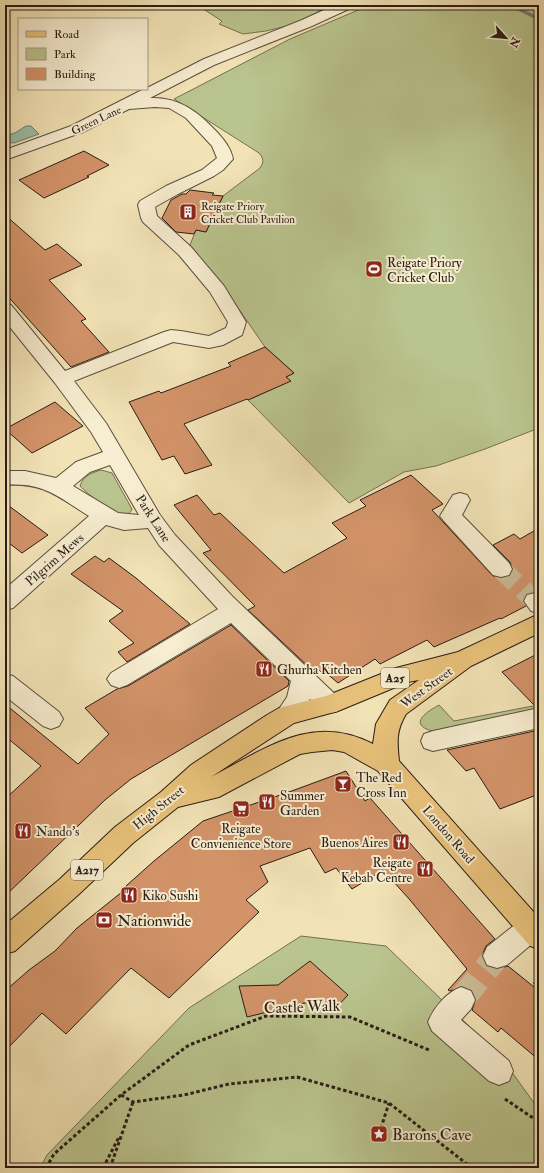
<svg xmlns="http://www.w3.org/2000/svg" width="544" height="1173" font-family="'IM FELL Double Pica',serif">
<rect width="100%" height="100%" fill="#f2e3b6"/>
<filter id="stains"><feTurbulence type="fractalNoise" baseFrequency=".005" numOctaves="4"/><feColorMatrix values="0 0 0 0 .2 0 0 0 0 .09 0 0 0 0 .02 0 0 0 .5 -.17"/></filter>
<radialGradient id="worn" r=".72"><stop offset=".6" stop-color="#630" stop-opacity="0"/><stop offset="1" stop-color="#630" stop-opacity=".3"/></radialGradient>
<g fill="#bac48e" stroke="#727052">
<path d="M197,5H331L295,24L266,31L243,34L219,24L222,21Z"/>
<path d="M370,5H539V428L485,449L436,466L404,472L349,503L248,400L290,381L286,377L294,373L265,347L227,292L190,245L196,230L206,232L223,196L260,168C264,162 264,159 259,153L174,99L290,39Z"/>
<path d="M101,470L112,473L132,509C131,512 129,514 125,515C115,515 87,494 80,486C83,476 91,473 101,470Z"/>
<path d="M439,705L454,721L533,706L538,711L432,731C407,724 428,711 439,705Z"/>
<path d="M301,936L386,946L501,1057L539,1110V1168H40L47,1155L189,1008Z"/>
</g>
<path fill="#9cbfa9" stroke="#6e7e6e" d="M26,126H31L39,134L14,143L5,142V136L15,133Z"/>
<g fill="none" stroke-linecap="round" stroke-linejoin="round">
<path fill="#6e7e6e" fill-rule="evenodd" d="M507,5H515L539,17V21Z"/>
</g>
<g fill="#d39369" stroke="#291c15">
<path d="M84,151L109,165L87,176L89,177L44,198L19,180Z"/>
<path d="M190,190L214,193L212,195L223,196L206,232L196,230L194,234L176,232L162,218L171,200L182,194H186Z"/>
<path d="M5,215L45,250L57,244L82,265L49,280L86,319L81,321L109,352L71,367L5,293Z"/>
<path d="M265,347L294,373L286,377L291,381L248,400L247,399L184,424L212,465L185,474L174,456L162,460L129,402L159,391L161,393L231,366L228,363Z"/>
<path d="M55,402L83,426L32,453L5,429Z"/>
<path d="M411,475L443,504L432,510L493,576L501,578L509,576L513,570L510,562L493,545L514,534L520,539L539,528V592H535L527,594L523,600L526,606L501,619L500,618L434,647L427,640L380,664L375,659L338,683L325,672L323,674L317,668L313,671L248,610L255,606L203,553L211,550L174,505L197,495L214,515L220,513L284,573L347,538L332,523L366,506L360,500Z"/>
<path d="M5,503L48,535L22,553L5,540Z"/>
<path d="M95,556L104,562L109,558L136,578L190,624L127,662L118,652L134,643L109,621L123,611L71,574Z"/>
<path d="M231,625L289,681L288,686L131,779L105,800L5,896V799L41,766L5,736V704L78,764L109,734L85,708L117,689L128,686Z"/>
<path d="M539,653V707H536L502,672Z"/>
<path d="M539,730V794L500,809L474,768L466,771L447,750Z"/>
<path d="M346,771L365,801L370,798L495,939L486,946L482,955L486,966L497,969L508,966L539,991V1060L501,1028L498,1032L472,1010L476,999L472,990L462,986L450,991L448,990L467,969L410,900L383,870L352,889L336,868L325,873L310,848L260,866L268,882L246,900L259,912L169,998L131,968L66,1034L42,1013L5,1051V991L29,970L55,951L77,928L127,888L126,886L154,861L203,821L289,792Z"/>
<path d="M310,961L348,995L333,1011L309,1002L247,1017L239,986L278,985Z"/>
</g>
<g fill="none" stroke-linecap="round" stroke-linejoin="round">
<path stroke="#cabb96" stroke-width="20" stroke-dasharray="20 10" stroke-linecap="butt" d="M501,569L535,601"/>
<path stroke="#cabb96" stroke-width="26" stroke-dasharray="26 13" stroke-linecap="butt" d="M461,1000L497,956"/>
<g stroke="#5b4e3d" stroke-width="2">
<g id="minor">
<path d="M335,5H353L351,8L312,26L214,65L150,98C180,97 198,112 217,132C224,140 231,148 233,159L223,170L214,176L178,194L155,207L157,216L191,247L224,286L246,322L242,335L223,345L209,348L173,342L74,381L106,423L160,515L175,535L233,597L338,697L342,704L338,711C324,716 320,709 310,699C302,714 297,728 279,722L275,715L287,697L291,681L231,623L127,685L119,688L111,685L107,679L111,673L218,609L159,545L148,528L124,530L106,525L13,608L5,610V589L89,516C58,497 44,482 5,485V471H25L56,478L76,462L103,452L91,432L55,383L5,321V303L11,305L65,371L164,332L171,330L181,331L209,336L226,328L228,322L210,292L179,255L143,222L141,218L138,205L140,201L166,186L202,170L217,158L212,146L186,118L169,108L155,107L129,109L83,132L5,160V150L71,126L144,89H147V88L204,59L302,20ZM110,465L139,515L118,513L73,486L90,472Z"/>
<path d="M460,493L467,495L470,500L462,515L509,563L512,569L509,575L501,577L493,575L444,521L440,516L453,495Z"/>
<path d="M535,593L539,594V613L531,611L524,601L527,595Z"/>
<path d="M5,674L13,676L59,712L63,719L59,726L51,729L43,726L5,696Z"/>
<path d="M539,708V728L433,751L424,748L421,741L424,734L433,731Z"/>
<path d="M531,916L539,919V938L507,965L497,968L487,965L483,956L487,947L522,919Z"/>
<path d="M461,987L471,991L475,1000L471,1009L461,1020L509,1061L513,1071L509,1081L499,1085L489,1081L432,1031L428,1022C434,1007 446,993 461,987Z"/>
</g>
</g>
<g stroke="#291c15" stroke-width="2">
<path id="major" d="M539,614V633L471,666L406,714C396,731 397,741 399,761L539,918V949L530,946L378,771L344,752L332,750L312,752L300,754L219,797L178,807L133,843L78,895L15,951L5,954V925L60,879L115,827L161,792L191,765L267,715L279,708L326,696L396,668L458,652ZM419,680L390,700L376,724L373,744C312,712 265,749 211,777L294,723L338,711L408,682Z"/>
</g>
<g stroke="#291c15" stroke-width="3" stroke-dasharray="3.5 2.5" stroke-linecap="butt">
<path d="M534,984L539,979"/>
<path d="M121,1095L133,1102L184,1095L229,1084L297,1077L389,1103L472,1168"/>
<path d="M505,1099L539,1122"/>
<path d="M379,1134L389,1103"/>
<path d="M46,1168L54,1154L121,1095L189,1045L266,1016L350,1017L429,1050"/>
<path d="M103,1168L119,1137"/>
<path d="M110,1168L133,1102"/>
</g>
<use href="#minor" fill="#f7edd0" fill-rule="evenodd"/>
<use href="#major" fill="#e9c27b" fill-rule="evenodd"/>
</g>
<defs>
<g id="building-square" transform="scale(0.9)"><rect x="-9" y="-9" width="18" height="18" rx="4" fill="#8f2418" stroke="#f7edd0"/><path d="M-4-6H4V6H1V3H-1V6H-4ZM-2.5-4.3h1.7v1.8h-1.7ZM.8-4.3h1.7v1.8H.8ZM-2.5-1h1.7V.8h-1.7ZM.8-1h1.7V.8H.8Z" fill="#fff"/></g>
<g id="stadium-square" transform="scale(0.9)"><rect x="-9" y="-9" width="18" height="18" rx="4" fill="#8f2418" stroke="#f7edd0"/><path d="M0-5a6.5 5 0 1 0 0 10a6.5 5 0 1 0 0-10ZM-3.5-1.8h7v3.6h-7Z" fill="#fff"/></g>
<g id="restaurant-square" transform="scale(0.9)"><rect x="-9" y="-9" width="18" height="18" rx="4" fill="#8f2418" stroke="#f7edd0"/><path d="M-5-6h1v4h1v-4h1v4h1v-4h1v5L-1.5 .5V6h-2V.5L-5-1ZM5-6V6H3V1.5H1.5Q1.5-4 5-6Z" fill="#fff"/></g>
<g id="bar-square" transform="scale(0.9)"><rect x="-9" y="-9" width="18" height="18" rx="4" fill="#8f2418" stroke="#f7edd0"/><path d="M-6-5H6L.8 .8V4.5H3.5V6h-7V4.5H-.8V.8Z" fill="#fff"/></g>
<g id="supermarket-square" transform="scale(0.9)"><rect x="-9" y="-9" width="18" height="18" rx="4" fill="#8f2418" stroke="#f7edd0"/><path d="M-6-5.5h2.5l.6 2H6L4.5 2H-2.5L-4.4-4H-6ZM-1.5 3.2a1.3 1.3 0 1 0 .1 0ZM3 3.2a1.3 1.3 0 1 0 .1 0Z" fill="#fff"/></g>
<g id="bank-square" transform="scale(0.9)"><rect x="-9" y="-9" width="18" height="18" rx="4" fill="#8f2418" stroke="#f7edd0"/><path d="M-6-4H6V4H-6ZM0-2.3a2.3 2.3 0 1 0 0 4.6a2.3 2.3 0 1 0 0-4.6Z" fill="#fff"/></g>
<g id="sight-square" transform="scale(0.9)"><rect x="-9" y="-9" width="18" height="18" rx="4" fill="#8f2418" stroke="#f7edd0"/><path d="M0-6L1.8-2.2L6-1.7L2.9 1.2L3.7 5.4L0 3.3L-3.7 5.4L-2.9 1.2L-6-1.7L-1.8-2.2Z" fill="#fff"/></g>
</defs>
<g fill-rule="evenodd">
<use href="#building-square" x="188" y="212"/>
<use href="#stadium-square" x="374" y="269"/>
<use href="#restaurant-square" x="264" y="669"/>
<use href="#bar-square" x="343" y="784"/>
<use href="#restaurant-square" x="267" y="802"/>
<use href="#supermarket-square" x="241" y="809"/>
<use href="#restaurant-square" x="23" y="831"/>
<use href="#restaurant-square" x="401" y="842"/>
<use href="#restaurant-square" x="425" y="869"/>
<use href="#restaurant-square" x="129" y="895"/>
<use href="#bank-square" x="104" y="920"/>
<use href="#sight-square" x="379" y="1134"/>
</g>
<g text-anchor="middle" stroke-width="4" stroke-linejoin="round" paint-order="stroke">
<g font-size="11" fill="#291c15" stroke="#f7edd0">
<text transform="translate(96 120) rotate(-25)" y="4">Green Lane</text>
</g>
<g font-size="11" fill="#291c15" stroke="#f7edd0" text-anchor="start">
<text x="201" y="210">Reigate Priory<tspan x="201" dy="13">Cricket Club Pavilion</tspan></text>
</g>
<g fill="#f7edd0" stroke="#675b4d" stroke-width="1">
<rect x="381" y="668" width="28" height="20" rx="3"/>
<rect x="71" y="860" width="32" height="20" rx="3"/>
</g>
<g font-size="12" font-weight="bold" fill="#291c15">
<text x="395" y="682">A25</text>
<text x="87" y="874">A217</text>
</g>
<g font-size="13" fill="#291c15" stroke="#f7edd0" text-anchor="start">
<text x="387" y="267">Reigate Priory<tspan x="387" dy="15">Cricket Club</tspan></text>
<text x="277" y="674">Ghurha Kitchen</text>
<text x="356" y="782">The Red<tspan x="356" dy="15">Cross Inn</tspan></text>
<text x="280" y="800">Summer<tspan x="280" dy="15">Garden</tspan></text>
<text x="241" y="833" text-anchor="middle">Reigate<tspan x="241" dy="15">Convienience Store</tspan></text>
<text x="36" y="836">Nando's</text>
<text x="388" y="847" text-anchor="end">Buenos Aires</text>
<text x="412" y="867" text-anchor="end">Reigate<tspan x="412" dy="15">Kebab Centre</tspan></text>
<text x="142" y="900">Kiko Sushi</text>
</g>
<g font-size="13" fill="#291c15" stroke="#f7edd0">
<text transform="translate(154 518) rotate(57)" y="5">Park Lane</text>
<text transform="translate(54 559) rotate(-41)" y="5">Pilgrim Mews</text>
<text transform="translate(426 687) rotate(-36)" y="5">West Street</text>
<text transform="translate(158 807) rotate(-39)" y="5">High Street</text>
<text transform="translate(449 834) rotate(49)" y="5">London Road</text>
</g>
<g font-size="16" fill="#291c15" stroke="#f7edd0" text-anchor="start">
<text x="117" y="926">Nationwide</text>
<text x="392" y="1140">Barons Cave</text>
</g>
<g font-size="16" fill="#291c15" stroke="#f7edd0">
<text transform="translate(302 1006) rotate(-2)" y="6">Castle Walk</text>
</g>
</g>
<rect width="544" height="1173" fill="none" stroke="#f2e3b6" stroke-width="20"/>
<rect x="6" y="6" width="532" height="1161" fill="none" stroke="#291c15" stroke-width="2"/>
<rect x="10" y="10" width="524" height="1153" fill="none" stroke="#291c15"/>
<rect x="18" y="18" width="130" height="72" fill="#f7edd0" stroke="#a59985"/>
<rect x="26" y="31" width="20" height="6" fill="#e9c27b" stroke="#a59985"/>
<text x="54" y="38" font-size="12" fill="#291c15">Road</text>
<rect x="26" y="48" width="20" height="12" fill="#bac48e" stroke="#a59985"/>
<text x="54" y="58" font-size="12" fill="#291c15">Park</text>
<rect x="26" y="68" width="20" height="12" fill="#d39369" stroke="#a59985"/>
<text x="54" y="78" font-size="12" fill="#291c15">Building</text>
<g transform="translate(506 38) rotate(117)" stroke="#f7edd0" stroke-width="3" paint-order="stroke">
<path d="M0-3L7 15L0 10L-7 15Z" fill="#291c15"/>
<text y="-6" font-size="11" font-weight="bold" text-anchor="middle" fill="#291c15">N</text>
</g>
<rect width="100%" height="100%" filter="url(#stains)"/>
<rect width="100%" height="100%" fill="url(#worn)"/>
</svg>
